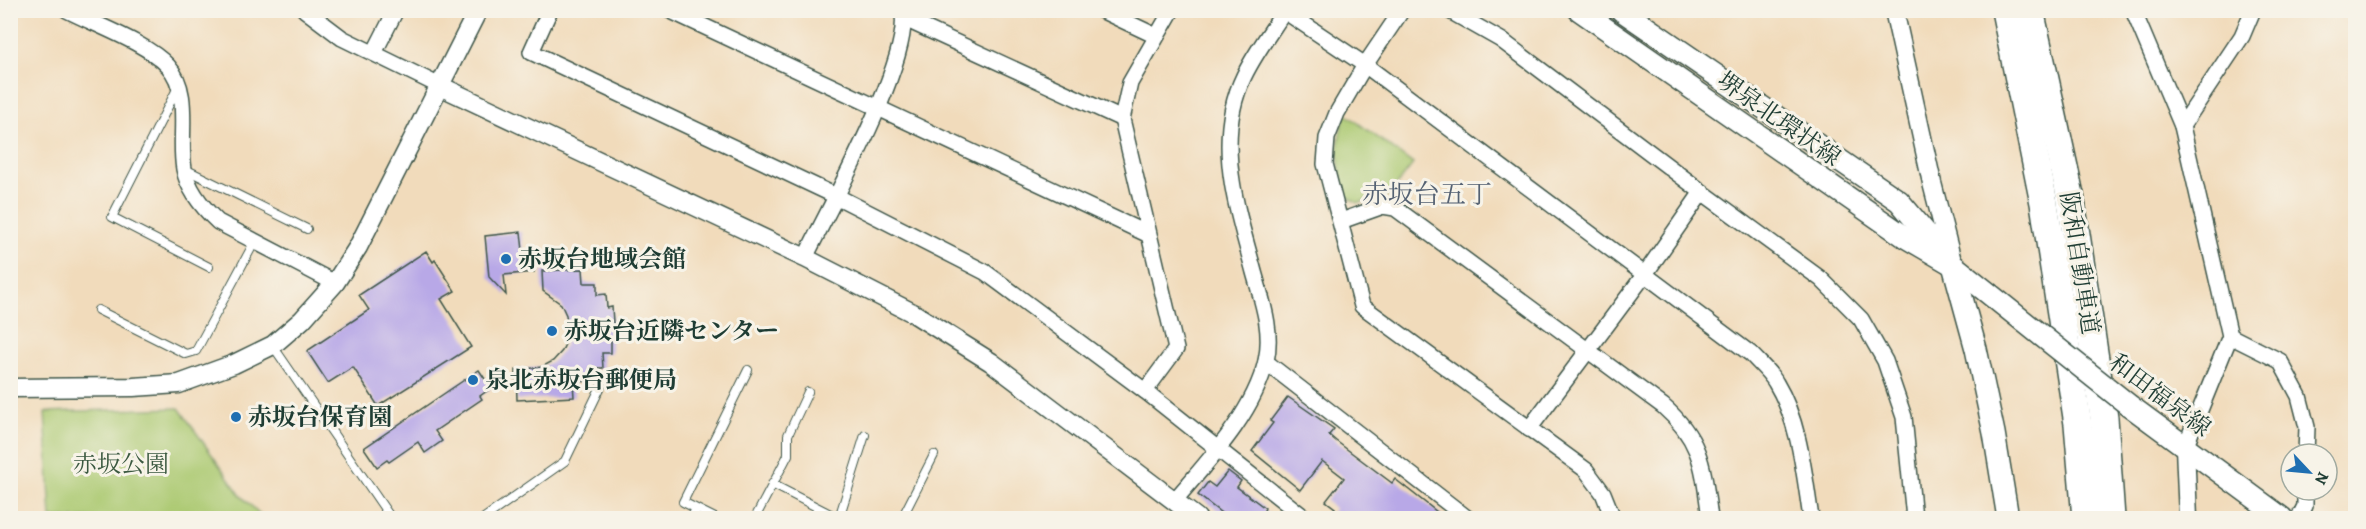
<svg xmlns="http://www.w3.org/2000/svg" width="2366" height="529" font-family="Alegreya,'Noto Serif JP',serif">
<rect width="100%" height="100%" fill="#f7f3e8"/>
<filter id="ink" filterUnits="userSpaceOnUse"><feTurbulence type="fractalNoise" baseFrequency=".0167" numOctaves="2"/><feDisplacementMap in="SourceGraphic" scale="12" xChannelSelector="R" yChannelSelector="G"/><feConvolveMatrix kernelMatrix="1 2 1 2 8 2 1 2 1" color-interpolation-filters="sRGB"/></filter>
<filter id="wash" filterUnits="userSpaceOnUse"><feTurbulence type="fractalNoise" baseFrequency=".008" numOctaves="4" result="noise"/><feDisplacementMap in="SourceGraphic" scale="24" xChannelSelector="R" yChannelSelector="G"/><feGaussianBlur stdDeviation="1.35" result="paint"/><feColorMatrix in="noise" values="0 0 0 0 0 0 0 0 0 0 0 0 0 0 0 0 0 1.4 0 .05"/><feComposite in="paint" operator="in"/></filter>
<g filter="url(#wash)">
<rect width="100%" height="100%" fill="#f1dbbb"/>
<g fill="#abc971" stroke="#658352" stroke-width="1.5">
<path d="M1346,114L1413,164L1389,195L1357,203L1344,195C1338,166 1334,142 1346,114Z"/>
<path d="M179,408L241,496L264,518H51L45,412Z"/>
</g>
<g id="blocks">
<g fill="#b8a8e7">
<path d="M521,232L524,260L533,259L534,272L504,275L506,295L489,277L485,236Z"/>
<path d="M426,251L433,262L435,260L455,291L441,299L471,347L378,406L353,367L328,383L307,351L369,310L359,295Z"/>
<path d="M583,269L584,283H597V295L606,294L607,308L612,307L614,338H611V353H602L603,368H590L591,381L573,382L574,397L517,400L516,370L542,367L553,361L562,351L567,339L568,327L566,315L561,304L543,291L542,271Z"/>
<path d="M479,370L491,388L480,396L482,399L435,431L442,441L425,453L418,442L389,462L387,460L377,467L364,448Z"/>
<path d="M1288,397L1334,429L1329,435L1336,441L1392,483L1395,479L1446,519H1327L1335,508L1326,501L1344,478L1322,461L1300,490L1252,451L1273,423L1270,421Z"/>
<path d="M1228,471L1241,481L1237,487L1265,508L1264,510L1274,519H1229L1198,495L1208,482L1215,487Z"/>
</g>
</g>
</g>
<g filter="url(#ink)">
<use href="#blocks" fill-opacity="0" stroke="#3e5548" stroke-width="1.5"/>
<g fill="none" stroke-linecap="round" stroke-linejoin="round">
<g stroke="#3e5548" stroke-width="10">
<g id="service">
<path d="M178,87L112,217L209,267"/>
<path d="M185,169L307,229"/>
<path d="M98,310L186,354L196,351L255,241"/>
<path d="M273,346L391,518"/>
<path d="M772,484L838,518"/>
<path d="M484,518L565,461L604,380"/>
<path d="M691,518L696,509"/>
<path d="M715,518L683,502L748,370"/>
<path d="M755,518L788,455V435L808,392"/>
<path d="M839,518L865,435"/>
<path d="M902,518L934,455"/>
</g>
</g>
<g stroke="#3e5548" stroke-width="18">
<g id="minor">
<path d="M67,10C96,25 147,43 168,66C192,92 178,137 184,169C188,190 203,208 218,222L335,283"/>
<path d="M305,10L342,38L440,86"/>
<path d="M550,10L531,52L836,196L985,272L1145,391L1305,518"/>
<path d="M669,10L1147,234"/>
<path d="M1101,10L1156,36"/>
<path d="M1283,10L1365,65L1751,354C1759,363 1770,372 1776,383C1800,423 1804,473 1811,518"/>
<path d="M1402,10L1365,65L1337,113L1327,138L1325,164L1362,306L1586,470L1603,493L1613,518"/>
<path d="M1448,10L1501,40L1702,192L1821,279L1861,319L1885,361L1904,417L1914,518"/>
<path d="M2133,10L2182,126L2230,336L2185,447"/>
<path d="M905,19L1122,119"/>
<path d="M374,53L396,10"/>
<path d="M2182,126L2242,36L2253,10"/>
<path d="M1341,221L1383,206L1395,208L1663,406C1703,441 1703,469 1710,518"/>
<path d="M805,258C828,210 915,55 902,10"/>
<path d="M2230,336L2280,361L2299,396L2307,427L2306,454"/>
<path d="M1266,362L1467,518"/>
<path d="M1145,391L1176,349L1122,119L1130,83L1172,10"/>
<path d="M1529,429L1645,274L1702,192"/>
<path d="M1174,501C1208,461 1254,413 1266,361C1273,330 1262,301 1254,272C1237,208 1213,140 1244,76C1255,53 1271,32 1285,10"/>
<path d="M2299,518L2305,506V490"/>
</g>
</g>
<g stroke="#3e5548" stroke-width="21">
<g id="tertiary">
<path d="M1894,10L1932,183L1953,265"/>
<path d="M440,86L805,258L913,313L991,362L1197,518"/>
<path d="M10,388L133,387L179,384L234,364L273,345L302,320L335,283L358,247L478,10"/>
<path d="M2185,447L2188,518"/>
</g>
</g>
<g stroke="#3e5548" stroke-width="24">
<g id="secondary">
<path d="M1579,10L1905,237L1953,265L2042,336"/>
<path d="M1621,10L1899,201L1953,265L1976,349L1994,433L2008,518"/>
<path d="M2130,406L2282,518"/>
</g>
</g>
<g stroke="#3e5548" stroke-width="30">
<g id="motorway">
<path d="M2005,10L2044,203L2078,424L2086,518"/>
<path d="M2030,10L2070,195L2104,418L2111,518"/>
</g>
</g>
<use href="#service" stroke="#fff" stroke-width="8"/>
<use href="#minor" stroke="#fff" stroke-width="15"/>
<use href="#tertiary" stroke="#fff" stroke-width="18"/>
<use href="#secondary" stroke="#fff" stroke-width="21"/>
<use href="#motorway" stroke="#fff" stroke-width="27"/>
<g stroke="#3e5548" stroke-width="24" stroke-linecap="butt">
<path id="secondary-bridge" d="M2042,336L2130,406"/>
</g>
<use href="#secondary-bridge" stroke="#fff" stroke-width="21"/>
</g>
</g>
<g fill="#1f6fb2" stroke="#f7f3e8" stroke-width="2">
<circle cx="506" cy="259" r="6"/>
<circle cx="552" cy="331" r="6"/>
<circle cx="473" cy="380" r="6"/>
<circle cx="236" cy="417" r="6"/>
</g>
<g text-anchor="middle" stroke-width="6" stroke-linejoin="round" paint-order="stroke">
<g font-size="24" fill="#1f3d34" stroke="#f7f3e8">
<text transform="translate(1779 119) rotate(35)" y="8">堺泉北環状線</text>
<text transform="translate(2080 263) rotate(81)" y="8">阪和自動車道</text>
<text transform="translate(2160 395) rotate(37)" y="8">和田福泉線</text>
</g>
<g font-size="24" font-weight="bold" fill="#1f3d34" stroke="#f7f3e8" text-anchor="start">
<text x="518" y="267">赤坂台地域会館</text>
<text x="564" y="339">赤坂台近隣センター</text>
<text x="485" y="388">泉北赤坂台郵便局</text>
<text x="248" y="425">赤坂台保育園</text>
</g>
<g font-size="24" fill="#3b5940" stroke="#f7f3e8">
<text x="121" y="472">赤坂公園</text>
</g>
<g font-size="26" fill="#556273" stroke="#f7f3e8">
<text x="1427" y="203">赤坂台五丁</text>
</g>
</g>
<rect width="2366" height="529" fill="none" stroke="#f7f3e8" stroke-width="36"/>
<g transform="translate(2309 472) rotate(116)"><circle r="28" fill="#f7f3e8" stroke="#a1aaa0" stroke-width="1.5"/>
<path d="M0-4.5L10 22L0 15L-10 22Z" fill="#1f6fb2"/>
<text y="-9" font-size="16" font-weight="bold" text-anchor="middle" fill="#1f3d34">N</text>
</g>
</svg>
